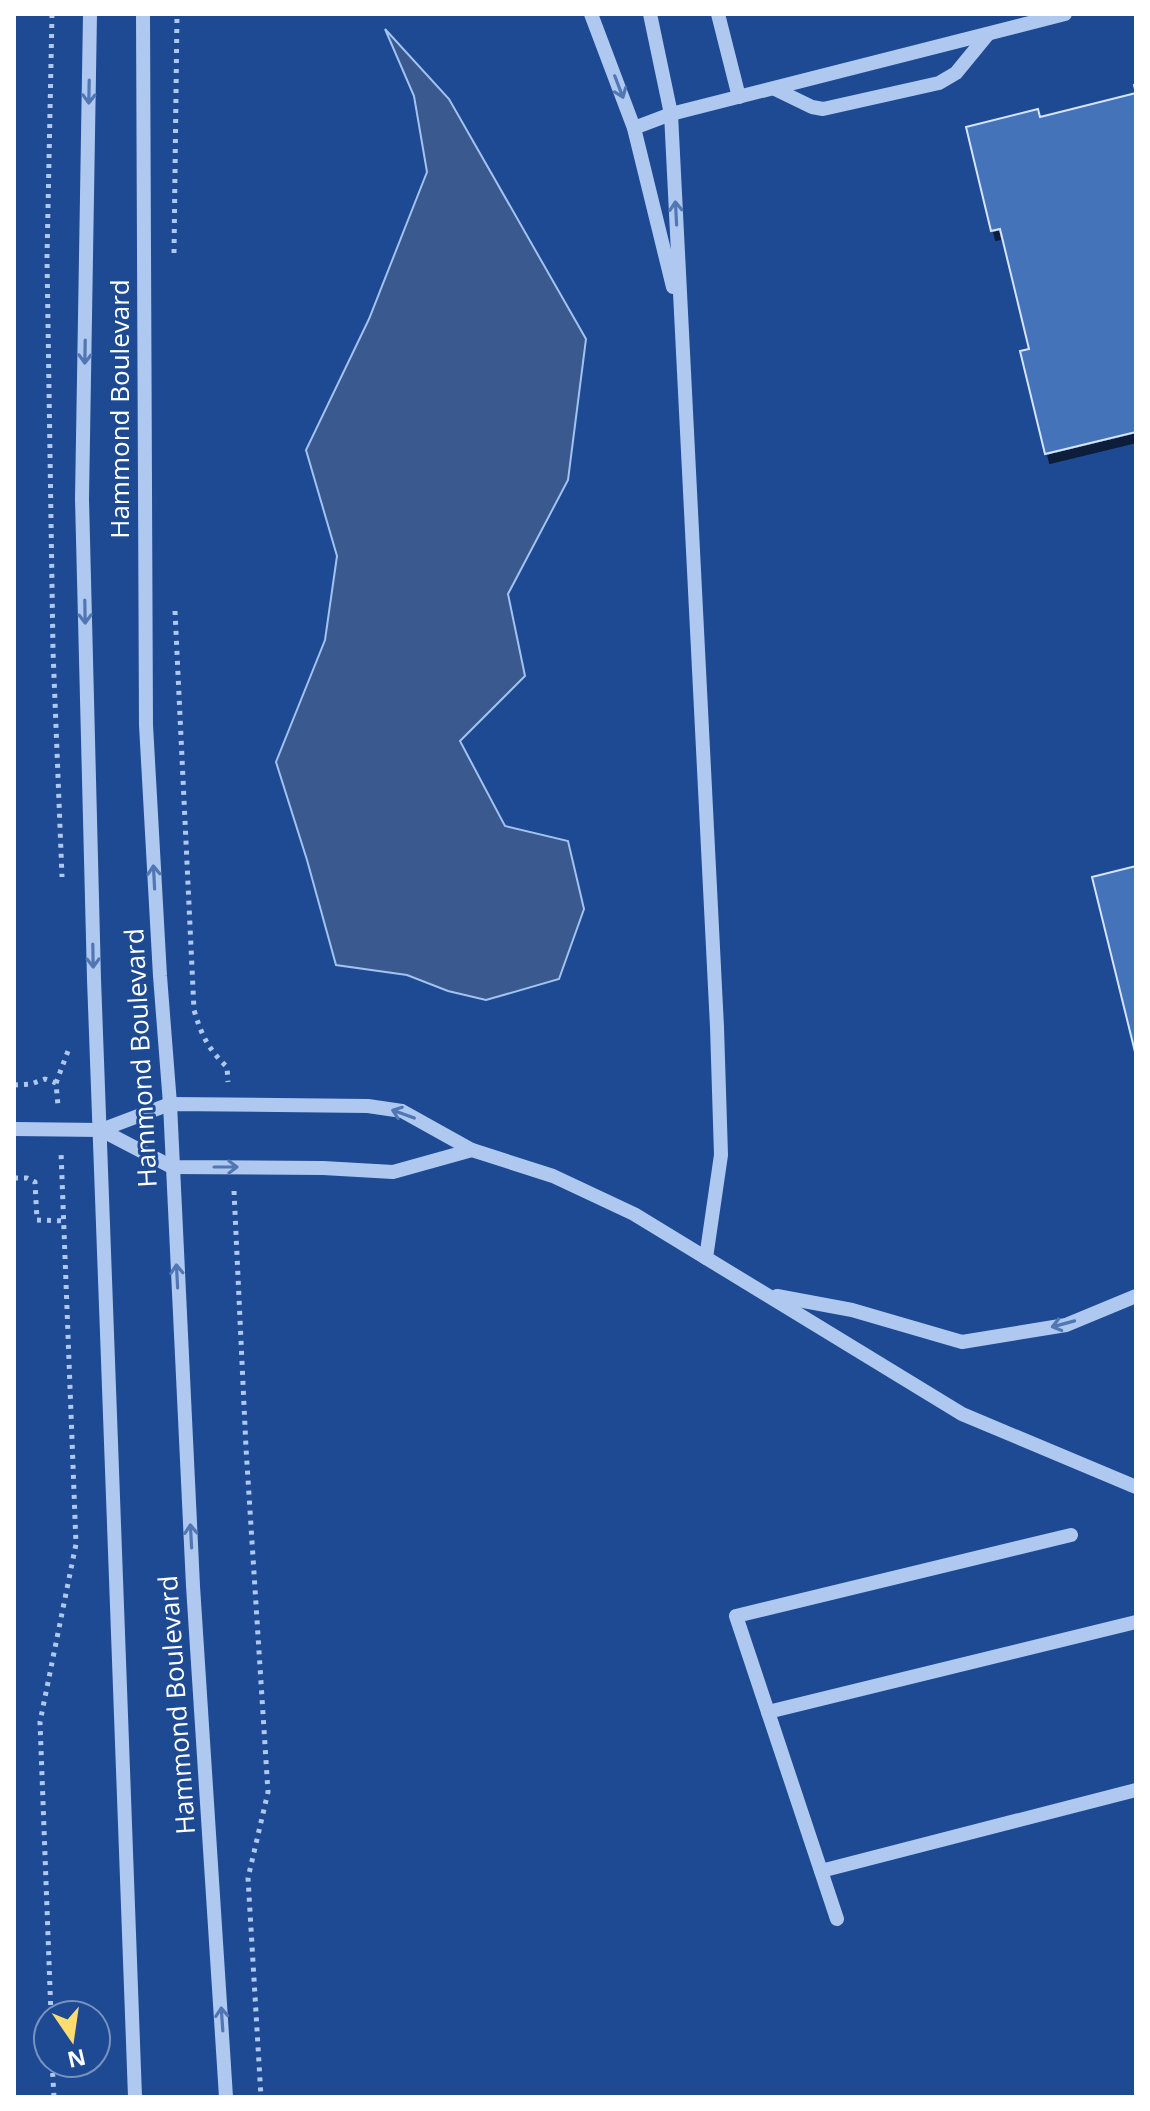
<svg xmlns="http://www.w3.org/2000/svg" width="1150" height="2111" font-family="'Open Sans',sans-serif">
<defs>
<filter id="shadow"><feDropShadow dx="5" dy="9" stdDeviation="0" flood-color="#0009"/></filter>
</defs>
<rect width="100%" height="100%" fill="#1d4a93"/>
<path fill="#39598f" stroke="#a2c2f0" stroke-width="2" d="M385,29L449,99L586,339L568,480L508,594L525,676L460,741L505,826L568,841L584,909L559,979L486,1000L448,991L407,975L336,965L307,860L276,762L325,640L337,556L306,450L369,319L427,172L414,96Z"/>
<g fill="#4573ba" stroke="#d5e4fa" stroke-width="2" filter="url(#shadow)">
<path d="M1136,84V432L1045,454L1020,351L1029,349L1000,229L991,231L966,127L1038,109L1040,117L1136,93L1134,85Z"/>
<path d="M1136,866V1056L1092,877Z"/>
</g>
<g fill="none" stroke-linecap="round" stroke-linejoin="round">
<g stroke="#afc8ef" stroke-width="5" stroke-dasharray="4 6" stroke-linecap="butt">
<path d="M52,14L47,258L53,651L62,877"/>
<path d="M174,253L177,14"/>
<path d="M175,611L194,1010C201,1034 208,1049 227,1067L228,1082"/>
<path d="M56,1083L68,1051"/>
<path d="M14,1085L31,1084L45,1079L56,1083L58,1106"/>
<path d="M14,1178H27L35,1182L37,1220L65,1221"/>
<path d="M234,1191L246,1448L268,1792L248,1878L261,2097"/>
<path d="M51,2015L40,1722L76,1544L61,1152"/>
<path d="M52,2063L54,2097"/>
</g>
<g stroke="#afc8ef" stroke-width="14">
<path d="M90,14L82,499L94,979L135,2097"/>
<path d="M143,14L146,725L160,976L170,1104L193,1586L226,2097"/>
<path d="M591,14L634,128L673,287"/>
<path d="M650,14L671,114L717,1027L721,1155L706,1258"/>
<path d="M718,14L739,97"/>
<path d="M775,89L812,107L823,109L939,83L956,73L988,34"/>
<path d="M634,128L671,114L1065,14"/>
<path d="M14,1129L101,1130L170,1104L368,1106L402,1111L472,1150L553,1176L634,1214L962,1414L1136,1487"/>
<path d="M101,1130L172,1167L323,1168L393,1172L472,1150"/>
<path d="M777,1296L852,1310L962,1342L1066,1325L1136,1296"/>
<path d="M768,1712L1136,1622"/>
<path d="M821,1871L1136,1790"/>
<path d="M837,1919L736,1616L1071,1535"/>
</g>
</g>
<defs><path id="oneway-shaft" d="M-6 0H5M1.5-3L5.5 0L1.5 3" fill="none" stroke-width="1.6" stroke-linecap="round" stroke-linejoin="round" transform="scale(2)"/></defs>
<g stroke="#5076b3">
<use href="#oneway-shaft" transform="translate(619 87) rotate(69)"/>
<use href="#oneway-shaft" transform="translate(89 92) rotate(91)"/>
<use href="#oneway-shaft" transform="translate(676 213) rotate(-93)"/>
<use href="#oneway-shaft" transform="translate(85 352) rotate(91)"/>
<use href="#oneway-shaft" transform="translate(85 612) rotate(89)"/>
<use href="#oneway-shaft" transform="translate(154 877) rotate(-93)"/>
<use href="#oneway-shaft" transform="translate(93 956) rotate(89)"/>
<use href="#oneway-shaft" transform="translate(403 1114) rotate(-160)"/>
<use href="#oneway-shaft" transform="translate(226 1167)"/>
<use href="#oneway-shaft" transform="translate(177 1276) rotate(-93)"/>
<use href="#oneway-shaft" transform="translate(1063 1324) rotate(165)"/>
<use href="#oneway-shaft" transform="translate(191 1536) rotate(-93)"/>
<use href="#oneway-shaft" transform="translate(222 2019) rotate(-94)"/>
</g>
<g text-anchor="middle" stroke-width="6" stroke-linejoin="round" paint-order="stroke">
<g font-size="26" fill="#fff" stroke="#1d4a93">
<text transform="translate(120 409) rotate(-90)" y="9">Hammond Boulevard</text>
<text transform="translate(141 1058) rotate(-93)" y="9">Hammond Boulevard</text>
<text transform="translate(177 1705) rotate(-94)" y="9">Hammond Boulevard</text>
</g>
</g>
<rect width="1150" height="2111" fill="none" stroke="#ffffff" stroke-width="32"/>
<g transform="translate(72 2039) rotate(167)"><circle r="38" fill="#1d4a93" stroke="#7792be" stroke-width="2"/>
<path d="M0-6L14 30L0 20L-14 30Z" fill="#fedd6e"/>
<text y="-12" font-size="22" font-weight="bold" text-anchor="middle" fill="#ffffff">N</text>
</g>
</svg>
